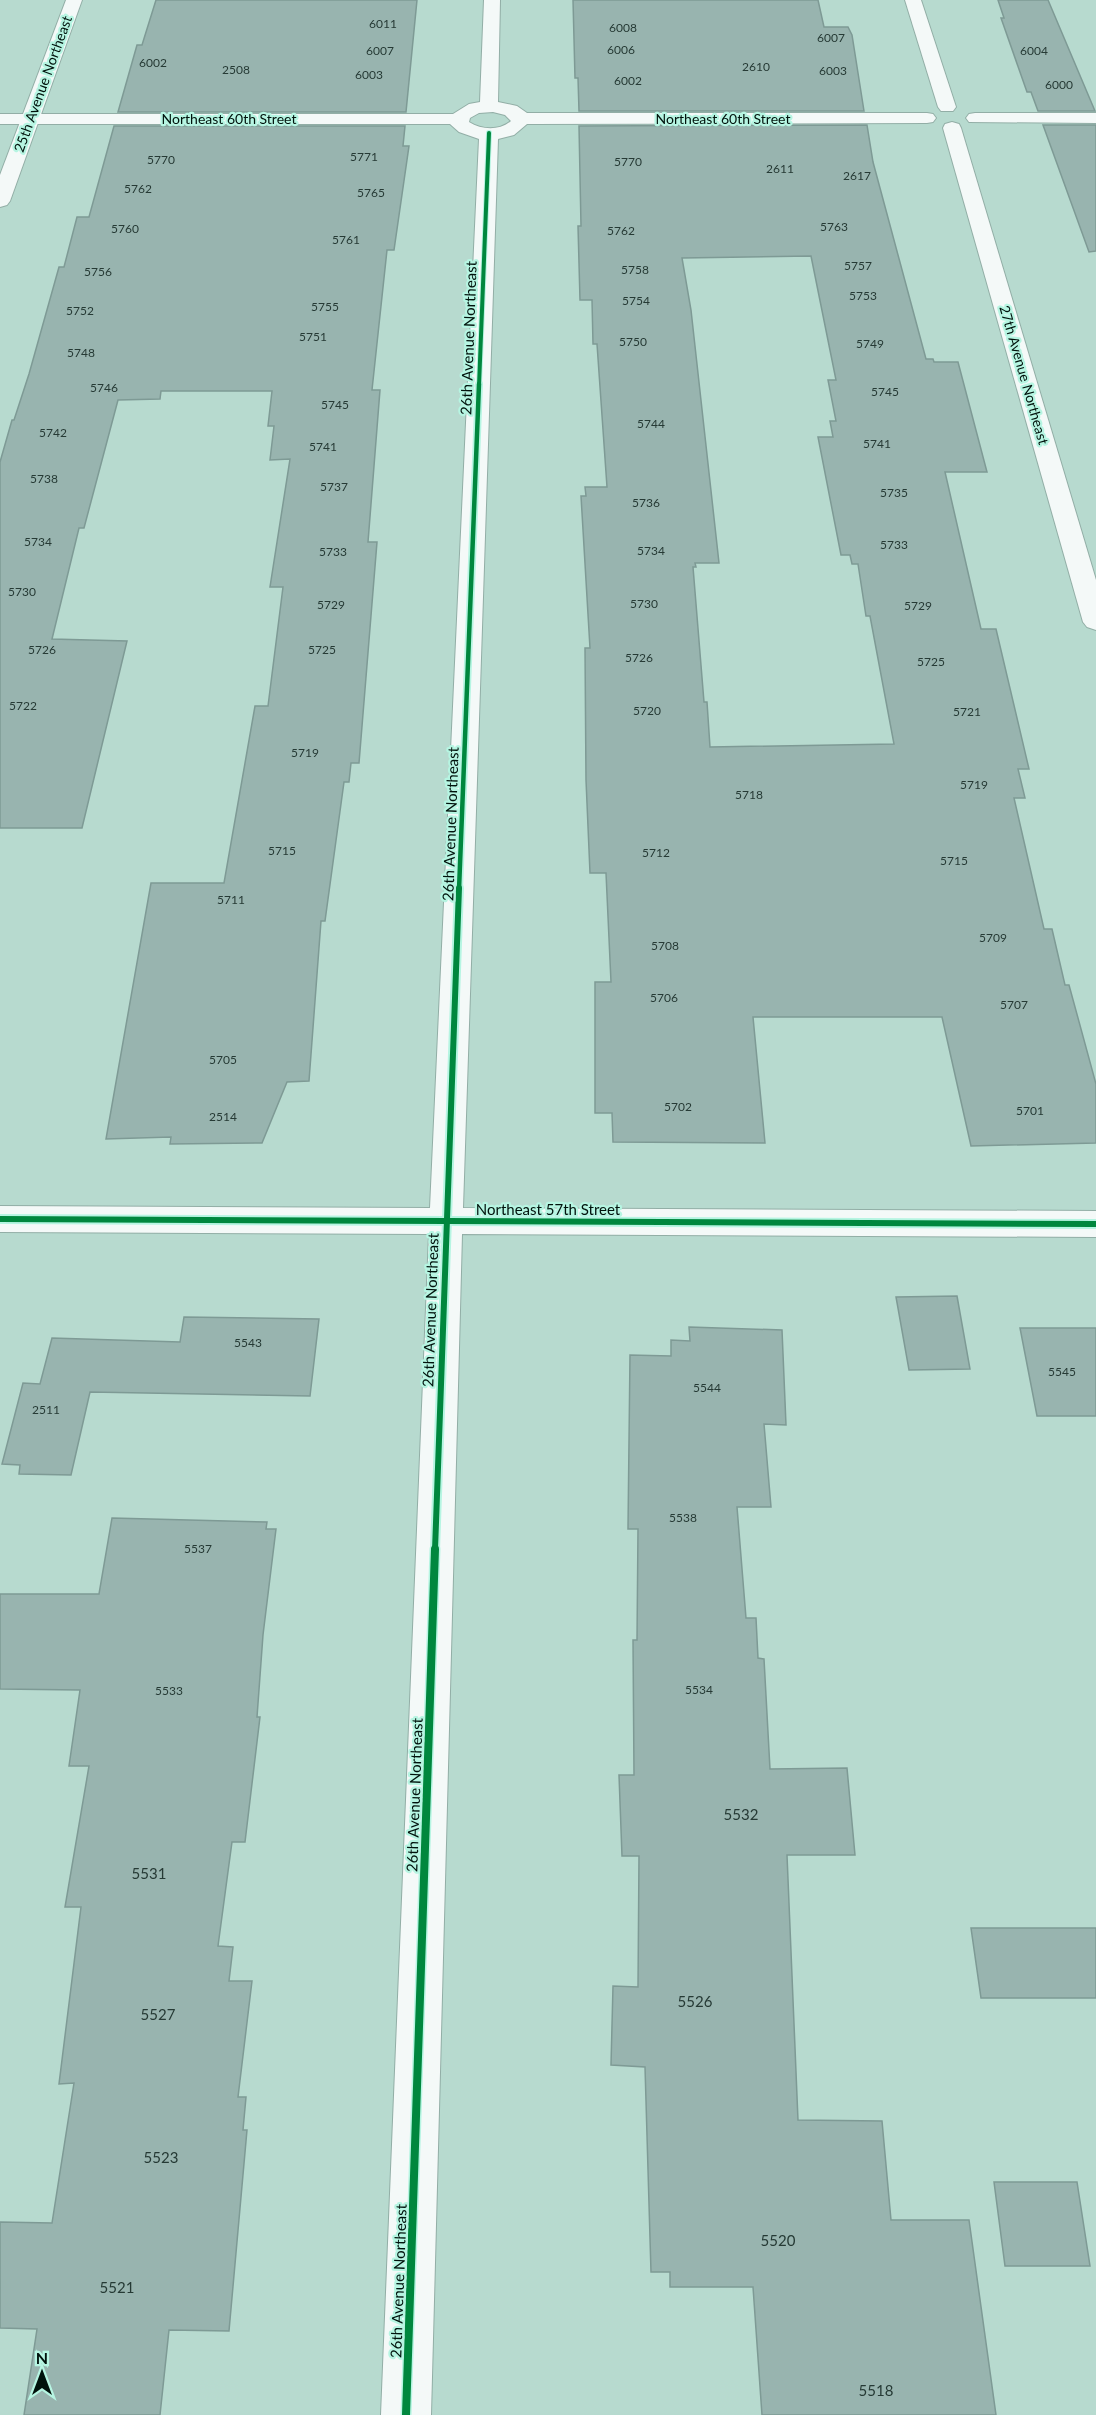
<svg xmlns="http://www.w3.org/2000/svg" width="1096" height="2415" font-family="Lato,sans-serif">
<rect width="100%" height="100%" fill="#b7dacf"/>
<g fill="#98b4af" stroke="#7e9a95" stroke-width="1.5" fill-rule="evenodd">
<path d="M156,0H417L406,112H118L137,45H142Z"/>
<path d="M573,0H818L824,27H848L852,35L864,111H579L578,78H575Z"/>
<path d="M998,0H1048L1095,111H1038L1031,92H1027L1001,18H1004Z"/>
<path d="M867,125L873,162L926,359H933L934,362H958L987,472H945L981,629H996L1029,769H1018L1025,798H1014L1044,929H1052L1065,985H1069L1096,1084V1143L971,1146L942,1017H753L765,1143L613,1142L612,1113H595V982H611L606,873H590L586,780L585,648H590L581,496H586L585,487H607L597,344H593L592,300H580L578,226H581L579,126ZM811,256L836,380H828L836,421H830L833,437H818L841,555H850L852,564H858L866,616H870L894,744L710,747L707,702H704L693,567H696L695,563H719L691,310L682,258Z"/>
<path d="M1043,125H1096V251L1089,252Z"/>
<path d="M114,126H405L403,146H409L394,250H387L372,390H380L368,542H377L359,763H351L349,782H344L325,921H321L309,1081L287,1082L262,1143L170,1144L171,1137L106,1139L151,883H224L255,706H268L283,587H270L290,459L270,460L274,426H268L272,391H161L160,399L118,400L84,528H79L52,639L127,641L82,828H0V462L12,420H14L29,374L59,267H64L77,217H89Z"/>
<path d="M957,1296L970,1369L909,1370L896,1297Z"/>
<path d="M184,1317L319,1319L310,1396L90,1392L71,1475L19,1474L20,1465L2,1464L23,1383L40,1384L52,1338L180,1342Z"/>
<path d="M689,1327L782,1330L786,1425L764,1424L771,1507H737L746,1618H756L758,1658L764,1659L770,1769L847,1768L855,1855H787L798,2120L882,2121L891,2220H969L996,2415H762L753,2287H670V2272H651L645,2067L611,2065L613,1986L638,1987L639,1856H622L619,1775H634L633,1640H637L638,1529H628L630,1355L671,1356V1340L690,1341Z"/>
<path d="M1020,1328H1096V1416H1037Z"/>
<path d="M112,1518L267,1522L266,1529H276L263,1635L257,1717H260L245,1842H232L218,1946L233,1947L229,1981H252L238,2097H246L243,2130H247L229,2331L169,2330L160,2415H24L37,2329L0,2328V2222L52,2223L74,2083L59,2084L81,1907H65L89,1766H69L80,1690L0,1689V1594H99Z"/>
<path d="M971,1928H1096V1998H981Z"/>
<path d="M994,2182H1077L1090,2266H1005Z"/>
</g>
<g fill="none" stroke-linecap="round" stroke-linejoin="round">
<g stroke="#92aea6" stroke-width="2">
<g id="minor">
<path d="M484,0H500L498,102L517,106L527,113H927L933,114L936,118L933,122L927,123L527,124L514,135L498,139L463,1208L1096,1211V1237L462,1234L431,2415H381L429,1234L0,1232V1206L430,1208L479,139L459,132L450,124H0V114H453L469,104L480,102ZM493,112L505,115L511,121C499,131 482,130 469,122L470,118L479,113Z"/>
<path d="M905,0H921L956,107L953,111H941L938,107Z"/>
<path d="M975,113H1096V123L969,122L966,118L969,114Z"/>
<path d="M952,122L959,124L961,128L1096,580V630L1087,627L1083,622L943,128L945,124Z"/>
</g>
</g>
<g stroke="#92aea6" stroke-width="2">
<path id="major" d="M66,0H82L10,201L7,205L0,207V175Z"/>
</g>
<use href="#minor" fill="#f4f9f8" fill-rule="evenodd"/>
<use href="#major" fill="#f4f9f8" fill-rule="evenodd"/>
<g stroke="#b6f5e2" stroke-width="6">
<path id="cycleway-far3" d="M479,386L489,133"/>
</g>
<g stroke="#b6f5e2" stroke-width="8">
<path id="cycleway-far2" d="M459,890L479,384"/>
</g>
<g stroke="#b6f5e2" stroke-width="10">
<g id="cycleway-far1">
<path d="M0,1219L1096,1224"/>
<path d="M435,1550L459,888"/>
</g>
</g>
<g stroke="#b6f5e2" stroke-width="11">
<path id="cycleway" d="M406,2415L435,1549"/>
</g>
<use href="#cycleway-far3" stroke="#00873e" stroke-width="4"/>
<use href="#cycleway-far2" stroke="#00873e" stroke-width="4.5"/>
<use href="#cycleway-far1" stroke="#00873e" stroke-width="6"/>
<use href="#cycleway" stroke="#00873e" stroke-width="8"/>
</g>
<g text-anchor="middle" stroke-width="4.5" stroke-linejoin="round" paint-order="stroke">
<g font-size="12" fill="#263a35">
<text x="383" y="28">6011</text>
<text x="623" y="32">6008</text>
<text x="831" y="42">6007</text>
<text x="621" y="54">6006</text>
<text x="380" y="55">6007</text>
<text x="1034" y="55">6004</text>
<text x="153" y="67">6002</text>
<text x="756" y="71">2610</text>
<text x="236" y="74">2508</text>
<text x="833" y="75">6003</text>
<text x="369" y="79">6003</text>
<text x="628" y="85">6002</text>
<text x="1059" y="89">6000</text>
<text x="364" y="161">5771</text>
<text x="161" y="164">5770</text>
<text x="628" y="166">5770</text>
<text x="780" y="173">2611</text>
<text x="857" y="180">2617</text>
<text x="138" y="193">5762</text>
<text x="371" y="197">5765</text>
<text x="834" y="231">5763</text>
<text x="125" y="233">5760</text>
<text x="621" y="235">5762</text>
<text x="346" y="244">5761</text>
<text x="858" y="270">5757</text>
<text x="635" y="274">5758</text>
<text x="98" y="276">5756</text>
<text x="863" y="300">5753</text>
<text x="636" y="305">5754</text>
<text x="325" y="311">5755</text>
<text x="80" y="315">5752</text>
<text x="313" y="341">5751</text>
<text x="633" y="346">5750</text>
<text x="870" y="348">5749</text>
<text x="81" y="357">5748</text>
<text x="104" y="392">5746</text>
<text x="885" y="396">5745</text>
<text x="335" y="409">5745</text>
<text x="651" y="428">5744</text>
<text x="53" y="437">5742</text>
<text x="877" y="448">5741</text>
<text x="323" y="451">5741</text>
<text x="44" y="483">5738</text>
<text x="334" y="491">5737</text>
<text x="894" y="497">5735</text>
<text x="646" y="507">5736</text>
<text x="38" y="546">5734</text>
<text x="894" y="549">5733</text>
<text x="651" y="555">5734</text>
<text x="333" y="556">5733</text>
<text x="22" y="596">5730</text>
<text x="644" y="608">5730</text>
<text x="331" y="609">5729</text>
<text x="918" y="610">5729</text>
<text x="42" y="654">5726</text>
<text x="322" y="654">5725</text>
<text x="639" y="662">5726</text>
<text x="931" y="666">5725</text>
<text x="23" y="710">5722</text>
<text x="647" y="715">5720</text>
<text x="967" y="716">5721</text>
<text x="305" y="757">5719</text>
<text x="974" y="789">5719</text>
<text x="749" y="799">5718</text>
<text x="282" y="855">5715</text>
<text x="656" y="857">5712</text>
<text x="954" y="865">5715</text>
<text x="231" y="904">5711</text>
<text x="993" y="942">5709</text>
<text x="665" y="950">5708</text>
<text x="664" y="1002">5706</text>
<text x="1014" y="1009">5707</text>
<text x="223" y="1064">5705</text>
<text x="678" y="1111">5702</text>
<text x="1030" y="1115">5701</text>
<text x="223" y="1121">2514</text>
<text x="248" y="1347">5543</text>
<text x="1062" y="1376">5545</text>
<text x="707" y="1392">5544</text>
<text x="46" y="1414">2511</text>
<text x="683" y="1522">5538</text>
<text x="198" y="1553">5537</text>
<text x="699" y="1694">5534</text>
<text x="169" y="1695">5533</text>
</g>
<g font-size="14" fill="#00120c" stroke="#b6f5e2">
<text transform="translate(43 84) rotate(-70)" y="5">25th Avenue Northeast</text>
<text x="229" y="124">Northeast 60th Street</text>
<text x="723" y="124">Northeast 60th Street</text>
<text transform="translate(1024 375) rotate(74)" y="5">27th Avenue Northeast</text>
</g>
<g font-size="15" fill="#00120c" stroke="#b6f5e2">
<text transform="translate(469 338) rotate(-88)" y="5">26th Avenue Northeast</text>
<text transform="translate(451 824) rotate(-88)" y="5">26th Avenue Northeast</text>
<text x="548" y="1215">Northeast 57th Street</text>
<text transform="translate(431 1310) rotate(-88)" y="5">26th Avenue Northeast</text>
<text transform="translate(415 1795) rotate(-88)" y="5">26th Avenue Northeast</text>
<text transform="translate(399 2281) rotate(-88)" y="5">26th Avenue Northeast</text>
</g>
<g font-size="15" fill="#263a35">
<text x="741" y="1820">5532</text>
<text x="149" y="1879">5531</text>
<text x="695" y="2007">5526</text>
<text x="158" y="2020">5527</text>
<text x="161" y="2163">5523</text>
<text x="778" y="2246">5520</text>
<text x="117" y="2293">5521</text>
<text x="876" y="2396">5518</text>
</g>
</g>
<g transform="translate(42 2373)" stroke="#b6f5e2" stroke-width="4.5" paint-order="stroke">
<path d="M0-4.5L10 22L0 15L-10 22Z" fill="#00120c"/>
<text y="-9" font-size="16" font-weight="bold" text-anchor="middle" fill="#00120c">N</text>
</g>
</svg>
